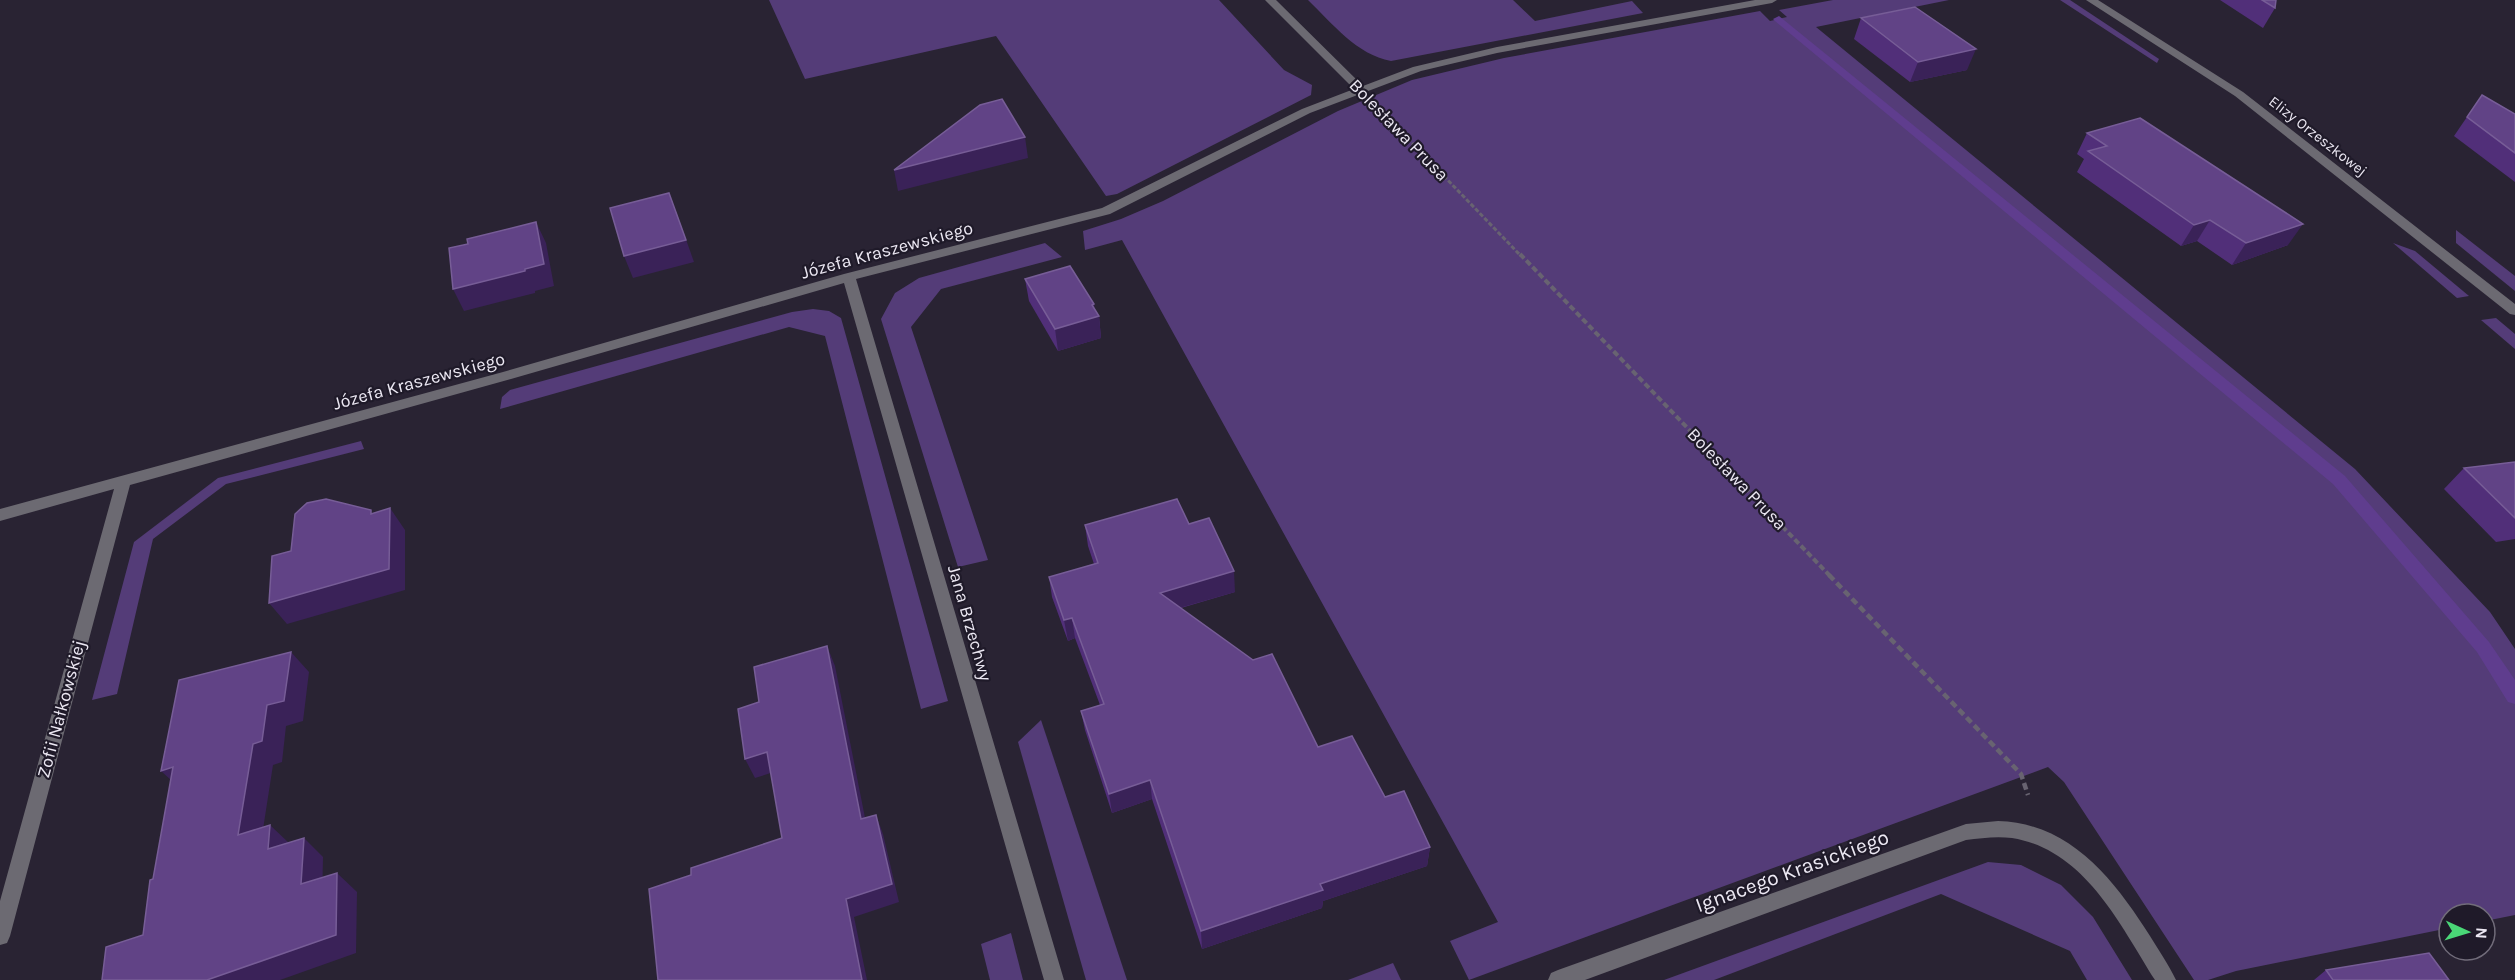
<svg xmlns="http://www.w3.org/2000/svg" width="2515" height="980" font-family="Karla,sans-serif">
<rect width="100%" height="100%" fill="#292333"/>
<g fill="#543c78">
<path d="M769,0H1219L1284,70L1312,85L1311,95L1117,194L1106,196L996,36L805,79Z"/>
<path d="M1308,0H1513L1535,21L1632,1L1643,13L1391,61C1357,55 1332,23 1308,0Z"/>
<path d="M1833,0H1949L1816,27L2355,469L2490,612L2515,649V915L2485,921V914H2449V928L2236,971L2208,980H2194L2064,782L2048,767L1469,980L1450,941L1498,922L1122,240L1085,250L1083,231L1121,219L1163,201L1338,111L1412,80L1504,58L1760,11L1770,21L1787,17L1779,10Z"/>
<path d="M2060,0H2070L2159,59L2157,63Z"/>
<path d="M2456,230L2515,276V291L2456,243Z"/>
<path d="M1045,243L1062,257L941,289L911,327L988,560L958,567L881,319L895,293L919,278Z"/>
<path d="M2393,243L2415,251L2469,296L2457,298Z"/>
<path d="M813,309L829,311L841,318L948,701L921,709L825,336L789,327L500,409L502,397L510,390L792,312Z"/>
<path d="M2496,318L2515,334V349L2481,320Z"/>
<path d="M361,441L364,449L226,484L153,539L117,694L92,700L134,542L218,478Z"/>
<path d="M1041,720L1127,980H1086L1018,742Z"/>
<path d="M1988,862L2021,865L2061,885L2093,917L2132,980H2087L2070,951L1941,894L1714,980H1664Z"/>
<path d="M1011,933L1023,980H990L981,944Z"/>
<path d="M1393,963L1401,980H1348Z"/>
</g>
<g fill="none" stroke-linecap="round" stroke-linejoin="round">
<path fill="#5f3d8e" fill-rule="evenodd" d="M1779,16L2345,476L2489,642L2515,680V704L2508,702L2477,652L2333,484L1775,21L1773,19Z"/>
<path stroke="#686371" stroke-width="3" stroke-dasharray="4.5 2" stroke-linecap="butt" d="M1385,115L1521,256"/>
<path stroke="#686371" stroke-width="4" stroke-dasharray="6 3" stroke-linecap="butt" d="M1520,254L1831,577"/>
<path stroke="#686371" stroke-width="4.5" stroke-dasharray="7 4" stroke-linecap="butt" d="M1829,575L2021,774L2028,795"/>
<g fill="#6c6a72" fill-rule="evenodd">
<path d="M1265,0H1276L1363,86L1413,67L1497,47L1755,0H1777L1772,3L1497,53L1421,71L1310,113L1110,214L856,279L1064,980H1044L844,283L511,379L130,485L10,936L7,943L0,945V901L114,489L0,521V509L503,372L844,274L1102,208L1302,109L1354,89Z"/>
<path d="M1998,821C2071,823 2115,881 2150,936C2159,951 2169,965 2176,980H2155C2120,925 2085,850 2012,838C1997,836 1981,838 1966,840L1585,980H1548L1551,973L1558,970L1966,824Z"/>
</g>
<path fill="#6c6a72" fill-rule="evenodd" d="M2086,0H2098L2243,92L2515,304V315L2510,314L2235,96Z"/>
</g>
<g fill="#512f79">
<path d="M2220,0H2276L2275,8L2263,28Z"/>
<path d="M1861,18L1967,70L1910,82L1854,39Z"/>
<path d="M2482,95L2515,114V182L2454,136Z"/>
<path d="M2087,133L2288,245L2232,265L2197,241L2181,246L2077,172L2084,159L2077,154Z"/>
<path d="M1025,279L1095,310L1099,316L1101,338L1058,351L1029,301Z"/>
<path d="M2515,462V539L2496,542L2444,489L2464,468Z"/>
<path d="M1189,524L1235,592L1181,608L1318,747L1385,797L1430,847L1427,866L1323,901L1322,908L1202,949L1152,799L1112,813L1085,730L1081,711L1100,705L1075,638L1068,641L1052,597L1049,577L1094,564L1088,546L1085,525Z"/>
<path d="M2326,970L2449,980H2314Z"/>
</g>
<g fill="#3a2258">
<path d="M1976,49L1967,70L1910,82L1918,62Z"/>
<path d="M1025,137L1028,158L898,191L894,170Z"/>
<path d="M677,214L694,262L633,278L624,256Z"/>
<path d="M2210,220L2197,241L2181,246L2194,225Z"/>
<path d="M536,222L546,243L554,286L535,291V293L464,311L453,289Z"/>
<path d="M2303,224L2288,245L2232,265L2246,243Z"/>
<path d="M1094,304L1096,317L1099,316L1101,338L1058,351L1055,329L1092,305Z"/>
<path d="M390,508L405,530V590L287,624L269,603Z"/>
<path d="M1234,571L1235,592L1162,613L1160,593Z"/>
<path d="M1072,618L1075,638L1068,641L1064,620Z"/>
<path d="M827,646L835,666L869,838L861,819Z"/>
<path d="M291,652L309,672L303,721L286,726L282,762L273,765L259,855L238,835L253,744L267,705Z"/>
<path d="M767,752L777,771L755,778L745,759Z"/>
<path d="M173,767L183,791L161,771Z"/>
<path d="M1150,780L1152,799L1112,813L1109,794Z"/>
<path d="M876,815L883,834L899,902L854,917L867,980H862L846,899Z"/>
<path d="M270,825L290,844L268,849Z"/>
<path d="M304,838L323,857L322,903L301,884Z"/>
<path d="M1430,847L1427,866L1323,901L1322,908L1202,949L1201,931L1320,884Z"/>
<path d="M337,873L357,892L356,953L280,980H207Z"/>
</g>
<g fill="#614386" stroke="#775d97" stroke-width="1.5">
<path d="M2262,0H2276L2275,8Z"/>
<path d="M1915,7L1976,49L1918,62L1861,18Z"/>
<path d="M2482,95L2515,114V153L2467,117Z"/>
<path d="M1002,99L1025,137L894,170L980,105Z"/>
<path d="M2140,118L2303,224L2246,243L2210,220L2194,225L2088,151L2107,146L2087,133Z"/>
<path d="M669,193L686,240L624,256L610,208Z"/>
<path d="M536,222L544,264L525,269V271L453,289L449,248L468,244L467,239Z"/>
<path d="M1070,266L1094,304L1092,305L1099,316L1055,329L1025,279Z"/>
<path d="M2515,462V518L2464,468Z"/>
<path d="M326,499L371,510V514L390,508L389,569L269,603L272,556L291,551L295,514L307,503Z"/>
<path d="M1177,499L1189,524L1209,518L1234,571L1160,593L1253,660L1272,654L1318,747L1352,736L1385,797L1404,791L1430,847L1320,884L1323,890L1201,931L1150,780L1109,794L1081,711L1104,704L1072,618L1064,620L1049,577L1098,563L1085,525Z"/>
<path d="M827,646L861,819L876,815L892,884L846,899L862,980H658L649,889L691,875V868L782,838L767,752L745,759L738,709L759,702L754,667Z"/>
<path d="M291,652L284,701L267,705L262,741L253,744L238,835L270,825L268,849L304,838L301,884L337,873L336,935L207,980H102L106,947L143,935L150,880L153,879L173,767L161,771L179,680Z"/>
<path d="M2429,953L2449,980H2333L2326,970Z"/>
</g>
<g text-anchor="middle" stroke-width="4.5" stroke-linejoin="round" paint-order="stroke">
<g font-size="15" fill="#ece8f3" stroke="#1f1a29">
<text transform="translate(2318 136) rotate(38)" y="5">Elizy Orzeszkowej</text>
</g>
<g font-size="18" fill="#ece8f3" stroke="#1f1a29">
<text transform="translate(1399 130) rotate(46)" y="6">Bolesława Prusa</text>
<text transform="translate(887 250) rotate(-15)" y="6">Józefa Kraszewskiego</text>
<text transform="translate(419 381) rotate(-15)" y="6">Józefa Kraszewskiego</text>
<text transform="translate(1737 479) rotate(46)" y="6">Bolesława Prusa</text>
<text transform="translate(970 623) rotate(74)" y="6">Jana Brzechwy</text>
<text transform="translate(61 709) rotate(-75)" y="6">Zofii Nałkowskiej</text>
</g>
<g font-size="21" fill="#ece8f3" stroke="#1f1a29">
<text transform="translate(1792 871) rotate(-20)" y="7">Ignacego Krasickiego</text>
</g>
</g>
<g transform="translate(2467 932) rotate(94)"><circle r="28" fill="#1f1a29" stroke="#716c7a" stroke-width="1.5"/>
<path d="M0-4.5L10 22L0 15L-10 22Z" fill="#4ad777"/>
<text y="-9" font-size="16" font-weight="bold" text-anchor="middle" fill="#ece8f3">N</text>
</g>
</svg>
